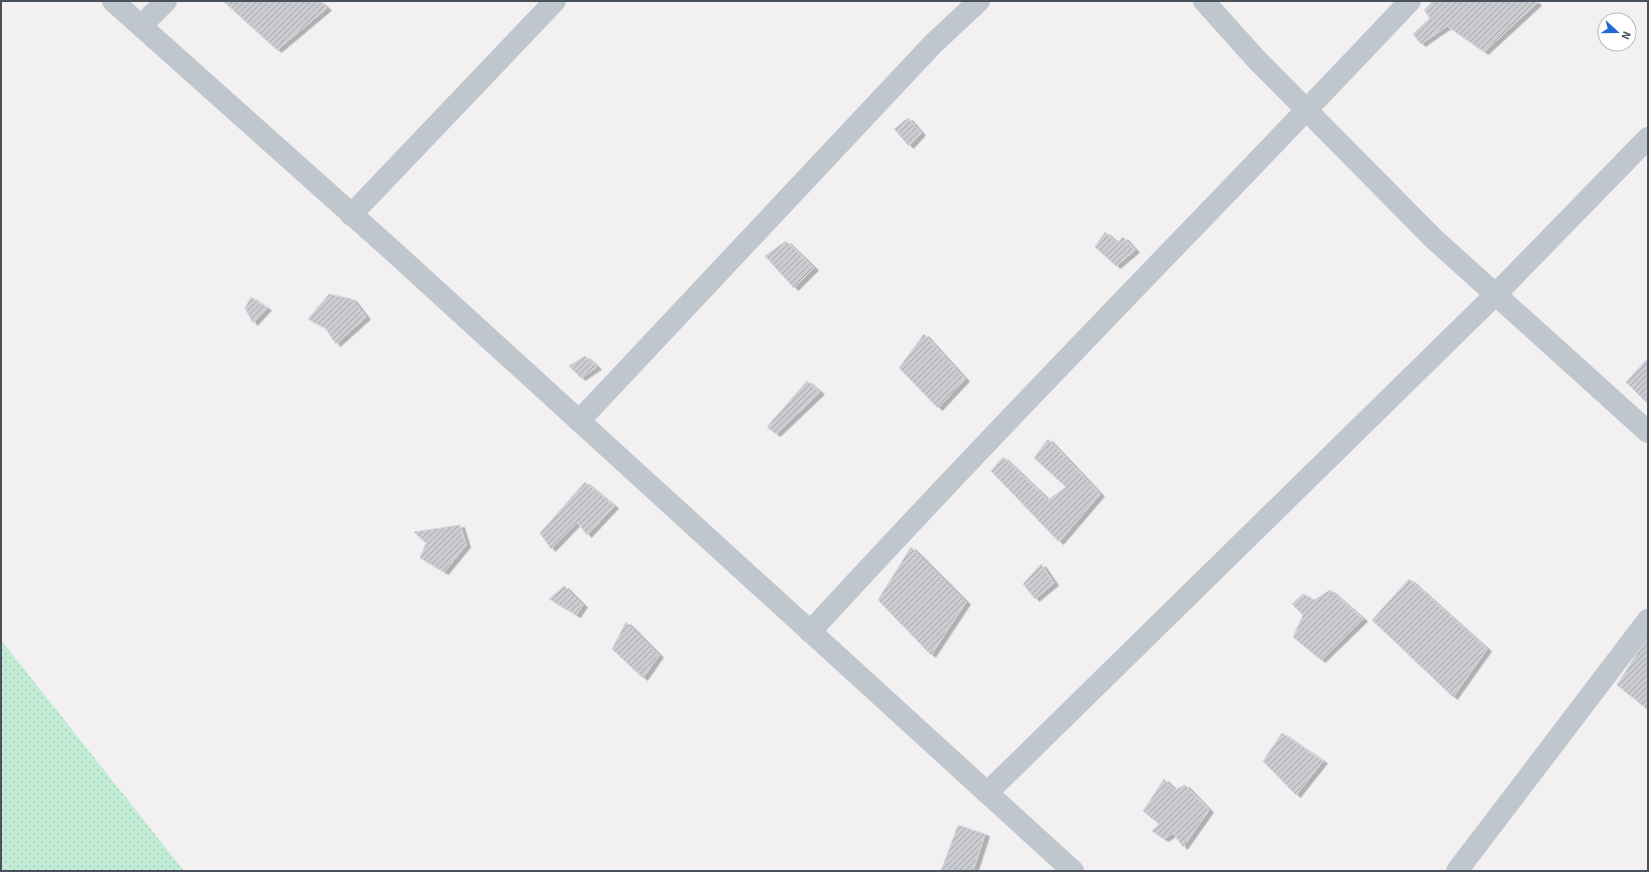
<svg xmlns="http://www.w3.org/2000/svg" width="1649" height="872" font-family="Signika,sans-serif">
<defs>
<pattern id="grass-dots" width="8" height="8" patternUnits="userSpaceOnUse"><rect width="8" height="8" fill="#c2ecd5"/><path d="M2 2h.1M6 6h.1" fill="none" stroke="#a8ccb9" stroke-width="1.8" stroke-linecap="round"/></pattern>
<pattern id="building-hatch" width="6" height="6" patternUnits="userSpaceOnUse"><rect width="6" height="6" fill="#caccd2"/><path d="M-1 1l2-2M0 6l6-6M5 7l2-2" fill="none" stroke="#a6a8ae"/></pattern>
<filter id="shadow"><feDropShadow dx="4.5" dy="2.5" stdDeviation="0" flood-color="#0004"/></filter>
</defs>
<rect width="100%" height="100%" fill="#f2f0f0"/>
<path fill="url(#grass-dots)" d="M1,640L184,871H1Z"/>
<g fill="url(#building-hatch)" stroke="#d4d6db" filter="url(#shadow)">
<path d="M223,1H319L327,8L277,50Z"/>
<path d="M1433,1H1535L1537,3L1484,52L1447,26L1421,44L1413,34L1430,18L1424,10Z"/>
<path d="M908,118L921,133L909,146L894,129Z"/>
<path d="M1105,232L1117,243L1123,237L1135,250L1116,266L1095,247Z"/>
<path d="M786,241L814,268L794,288L765,256Z"/>
<path d="M329,294L352,299L366,317L336,344L325,328L308,319Z"/>
<path d="M251,297L267,308L253,323L245,308Z"/>
<path d="M924,334L965,379L938,408L899,368Z"/>
<path d="M585,356L597,367L581,378L569,366Z"/>
<path d="M1648,358V404L1626,382Z"/>
<path d="M807,381L820,392L776,434L767,427Z"/>
<path d="M1048,439L1100,494L1059,542L991,471L1003,457L1048,500L1066,487L1034,458Z"/>
<path d="M585,482L614,506L587,535L577,522L551,549L540,533Z"/>
<path d="M460,525L466,545L444,572L420,558L426,543L414,532Z"/>
<path d="M911,547L966,602L931,655L878,600Z"/>
<path d="M1041,564L1054,583L1035,599L1023,584Z"/>
<path d="M1409,579L1487,649L1453,697L1372,620Z"/>
<path d="M564,586L583,605L576,615L549,599Z"/>
<path d="M1330,590L1363,619L1321,660L1293,637L1303,615L1292,604L1303,594L1314,600Z"/>
<path d="M626,622L659,655L643,678L612,649Z"/>
<path d="M1648,636V710L1617,685Z"/>
<path d="M1282,733L1323,761L1296,795L1263,761Z"/>
<path d="M1164,779L1175,790L1185,785L1209,810L1183,847L1173,833L1164,839L1152,831L1159,824L1143,811Z"/>
<path d="M958,825L985,834L973,871H941Z"/>
</g>
<g fill="none" stroke-linecap="round" stroke-linejoin="round">
<g stroke="#bfc6cd" stroke-width="22">
<path d="M113,1L394,252L1073,871"/>
<path d="M1204,1L1256,59L1434,239L1648,432"/>
<path d="M141,26L166,1"/>
<path d="M351,215L555,1"/>
<path d="M579,421L933,44L979,1"/>
<path d="M810,632C1006,418 1211,212 1410,1"/>
<path d="M987,793L1495,295L1648,138"/>
<path d="M1457,871L1648,620"/>
</g>
</g>
<rect width="1649" height="872" fill="none" stroke="#49525c" stroke-width="4"/>
<g transform="translate(1617 32) rotate(111)"><circle r="19" fill="#ffffff" stroke="#b6babe"/>
<path d="M0-3L7 15L0 10L-7 15Z" fill="#2767d5"/>
<text y="-6" font-size="11" font-weight="bold" text-anchor="middle" fill="#49525c">N</text>
</g>
</svg>
